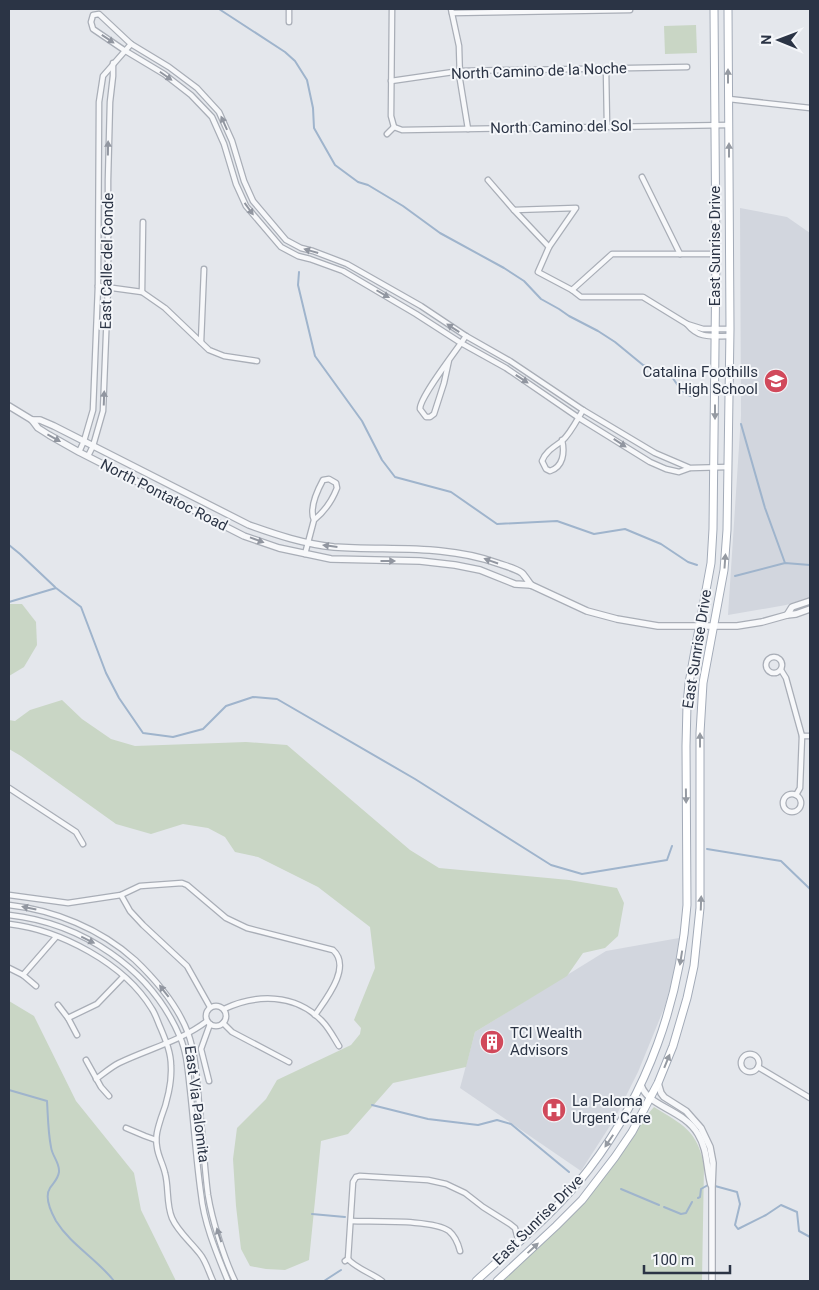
<svg xmlns="http://www.w3.org/2000/svg" width="819" height="1290" font-family="Roboto,sans-serif">
<rect width="100%" height="100%" fill="#e4e7ec"/>
<g fill="#d2d6de">
<path d="M740,208L787,217L810,233V598L786,605L728,615L741,416Z"/>
<path d="M679,938L674,973L665,1006L638,1072L615,1118L581,1171L460,1088L475,1032L606,951Z"/>
</g>
<g fill="#c9d6c5">
<path d="M696,25L697,53L665,54L664,26Z"/>
<path d="M9,604H22L36,622L37,645L24,667L9,676Z"/>
<path d="M62,700L82,719L111,739L135,746L246,742L287,745L410,850L439,868L569,880L617,888L624,903L618,936L605,948L583,953L567,976L475,1032L466,1067L393,1083L348,1134L321,1141L309,1260L285,1270L266,1269L250,1266L241,1249L236,1206L233,1159L237,1128L266,1099L277,1080L351,1045L360,1034L361,1028L354,1020L375,968L370,927L318,887L258,857L235,852L225,837L208,828L183,824L151,834L116,824L21,756L9,749V720L15,721L30,710Z"/>
<path d="M9,1001L34,1016L76,1101L134,1173L141,1210L176,1281H9Z"/>
<path d="M654,1107C683,1125 697,1130 704,1165L702,1281H497L581,1200L632,1132Z"/>
</g>
<g fill="none" stroke-linecap="round" stroke-linejoin="round">
<g stroke="#9fb4cc" stroke-width="2">
<path d="M219,9L285,52L295,61L307,80L313,108L314,128L335,165L358,182L368,185L403,206L440,233L504,268L524,281L541,299L559,309L569,316L598,331L615,342L643,365L665,372L672,377L681,390L688,395L697,398"/>
<path d="M299,272L298,285L315,356L362,421L382,460L395,477L451,492L497,524L557,521L594,534L625,529L661,544L688,562L697,565"/>
<path d="M741,424L765,508L785,563"/>
<path d="M9,545L20,554L55,587"/>
<path d="M735,576L785,563L810,565"/>
<path d="M9,602L56,588L81,607L106,673L119,698L143,733L173,737L203,729L226,706L253,697L277,699L415,779L551,865L582,874L667,860L672,846"/>
<path d="M707,849L781,861L810,889"/>
<path d="M9,1090L47,1101C48,1117 48,1132 51,1147C52,1156 60,1163 59,1172C58,1179 54,1182 50,1188C44,1197 51,1212 56,1221C71,1245 97,1259 114,1281"/>
<path d="M372,1105L428,1119L478,1125L497,1120L511,1124L569,1172"/>
<path d="M715,1186L737,1192L740,1204L735,1225L738,1229L766,1215L781,1205L797,1212L799,1231L810,1237"/>
<path d="M621,1189L659,1205"/>
<path d="M698,1198L700,1197L701,1189L708,1185"/>
<path d="M664,1207L681,1214L686,1213L692,1202"/>
<path d="M312,1214L345,1217"/>
<path d="M324,1281L341,1270"/>
</g>
<g stroke="#a9aeb7" stroke-width="7">
<g id="minor">
<path d="M289,9V22"/>
<path d="M392,9L391,116L394,127"/>
<path d="M451,9L459,46L460,80L468,129"/>
<path d="M452,13L630,10"/>
<path d="M606,69L607,125"/>
<path d="M391,81L460,71L687,67"/>
<path d="M729,99L810,108"/>
<path d="M394,127L402,130L729,125"/>
<path d="M387,134L394,127"/>
<path d="M642,177L680,254"/>
<path d="M488,180L514,210L576,208L549,247L538,272L572,290L581,297H643L687,324"/>
<path d="M514,210L549,247"/>
<path d="M98,286L142,292L165,308L209,350L224,356L257,361"/>
<path d="M572,290L612,254H716"/>
<path d="M142,292L143,222"/>
<path d="M730,336C711,336 699,339 687,324L703,329H730"/>
<path d="M201,342L204,269"/>
<path d="M449,360L444,383L434,414L430,417H426L420,409C419,398 458,348 466,336"/>
<path d="M562,440C565,453 563,467 550,471L546,469L542,461C545,452 554,447 562,441C570,434 577,420 583,410"/>
<path d="M79,452L84,441L93,410L98,286L99,102L103,76L131,44"/>
<path d="M88,456L93,446L103,411L108,286V180L110,102L113,76V63"/>
<path d="M690,468L655,453L583,410L510,361L466,336L421,306L347,264L313,251L301,248L286,240L253,201L244,181L232,141L219,112L197,88L169,67L131,44L99,14L93,15L91,22L93,29L124,50L164,74L191,95L212,117L224,144L236,184L246,206L281,247L298,256L310,259L343,271L416,314L461,343L506,368L579,418L650,462L666,469L679,472L690,468L728,467"/>
<path d="M305,554L314,520C309,508 317,491 323,480L329,479L336,483L337,488C332,501 325,511 314,520"/>
<circle cx="774" cy="665" r="8"/>
<path d="M781,670L786,678L802,736L800,788L796,795"/>
<path d="M802,736H810"/>
<path d="M9,788L76,832L83,844"/>
<circle cx="792" cy="803" r="9"/>
<path d="M9,895L68,903L121,895L140,886L182,883L187,885L226,918L247,928L333,950C352,967 326,999 315,1015"/>
<path d="M121,895L130,911L143,925L187,966L210,1007"/>
<path d="M9,905C54,910 101,929 135,960C157,981 177,1004 188,1033C196,1055 197,1081 199,1104C203,1134 204,1165 208,1195C212,1220 224,1258 235,1281"/>
<path d="M9,915C81,923 151,968 180,1037C187,1053 188,1072 190,1089C194,1124 196,1159 201,1194C204,1224 217,1254 228,1281"/>
<path d="M9,924C60,930 124,963 152,1009C156,1015 158,1023 161,1029C166,1041 171,1053 171,1066C172,1082 167,1103 161,1118C158,1128 155,1136 157,1147C158,1156 163,1164 165,1173C169,1187 166,1204 172,1218C178,1232 191,1242 200,1254C206,1261 209,1273 213,1281"/>
<path d="M9,968L23,975L36,986"/>
<path d="M23,975L56,937"/>
<path d="M58,1005L68,1018L77,1035"/>
<circle cx="216" cy="1016" r="10"/>
<path d="M224,1009C256,994 295,993 322,1021C329,1028 334,1038 339,1046"/>
<path d="M68,1018L97,1004L123,977"/>
<path d="M223,1023L232,1032L289,1062"/>
<circle cx="750" cy="1063" r="9"/>
<path d="M86,1060L101,1087L109,1096"/>
<path d="M758,1067L810,1098"/>
<path d="M96,1079C103,1074 111,1067 119,1063C148,1049 181,1041 207,1021"/>
<path d="M209,1081L201,1049L210,1024"/>
<path d="M126,1128L145,1136L156,1140"/>
<path d="M351,1221C372,1222 433,1219 449,1231C455,1236 458,1243 460,1251"/>
<path d="M348,1259L353,1182L356,1177L360,1176L428,1180L446,1184L465,1193L483,1207L510,1224L515,1228L519,1243"/>
<path d="M345,1261L348,1259C354,1267 373,1274 382,1281"/>
</g>
</g>
<g stroke="#a9aeb7" stroke-width="8">
<g id="tertiary">
<path d="M9,406L32,420L38,428L49,435L79,452L244,536L279,548L331,559L420,561L455,565L480,570L515,584L531,585L587,611L617,619L658,626H737L762,622L787,615"/>
<path d="M32,420H40L54,426L249,525C277,535 304,544 334,547C389,551 444,544 497,563C505,566 515,568 522,573C525,576 528,581 531,585"/>
<path d="M810,601L792,607L787,615L796,614L810,609"/>
<path d="M658,1083L661,1093L664,1097L686,1111L701,1128L710,1147L713,1163L712,1187V1281"/>
<path d="M641,1085C648,1107 683,1109 698,1134C708,1150 706,1167 711,1185"/>
</g>
</g>
<g stroke="#a3abb8" stroke-width="9">
<g id="primary">
<path d="M476,1281C515,1245 557,1211 589,1169C648,1092 680,1001 687,905L686,746L687,705L689,683L711,563L713,529L716,254L714,9"/>
<path d="M497,1281L556,1226L582,1200L615,1157L632,1132L658,1083L673,1046L687,998L694,966L700,908V733L703,683L724,570L727,530L730,329L728,9"/>
</g>
</g>
<use href="#minor" stroke="#f7f8fa" stroke-width="4.5"/>
<use href="#tertiary" stroke="#f7f8fa" stroke-width="5.5"/>
<use href="#primary" stroke="#fff" stroke-width="7"/>
</g>
<defs><path id="oneway-solid" d="M-6-.8H1V-3.2L6.5 0L1 3.2V.8H-6Z" transform="scale(1.25)"/></defs>
<g fill="#9196a0">
<use href="#oneway-solid" transform="translate(108 39) rotate(34)"/>
<use href="#oneway-solid" transform="translate(166 76) rotate(35)"/>
<use href="#oneway-solid" transform="translate(224 123) rotate(-114)"/>
<use href="#oneway-solid" transform="translate(108 148) rotate(-89)"/>
<use href="#oneway-solid" transform="translate(249 209) rotate(54)"/>
<use href="#oneway-solid" transform="translate(311 251) rotate(-164)"/>
<use href="#oneway-solid" transform="translate(383 294) rotate(30)"/>
<use href="#oneway-solid" transform="translate(453 328) rotate(-147)"/>
<use href="#oneway-solid" transform="translate(522 379) rotate(33)"/>
<use href="#oneway-solid" transform="translate(104 398) rotate(-88)"/>
<use href="#oneway-solid" transform="translate(54 438) rotate(29)"/>
<use href="#oneway-solid" transform="translate(620 443) rotate(33)"/>
<use href="#oneway-solid" transform="translate(257 540) rotate(20)"/>
<use href="#oneway-solid" transform="translate(330 546) rotate(-173)"/>
<use href="#oneway-solid" transform="translate(388 561)"/>
<use href="#oneway-solid" transform="translate(491 561) rotate(-161)"/>
<use href="#oneway-solid" transform="translate(29 908) rotate(-168)"/>
<use href="#oneway-solid" transform="translate(88 940) rotate(26)"/>
<use href="#oneway-solid" transform="translate(164 991) rotate(-128)"/>
<use href="#oneway-solid" transform="translate(219 1235) rotate(-108)"/>
</g>
<g fill="#959aa2">
<use href="#oneway-solid" transform="translate(728 76) rotate(-90)"/>
<use href="#oneway-solid" transform="translate(729 150) rotate(-90)"/>
<use href="#oneway-solid" transform="translate(715 412) rotate(90)"/>
<use href="#oneway-solid" transform="translate(725 561) rotate(-86)"/>
<use href="#oneway-solid" transform="translate(700 740) rotate(-90)"/>
<use href="#oneway-solid" transform="translate(686 796) rotate(89)"/>
<use href="#oneway-solid" transform="translate(701 903) rotate(-88)"/>
<use href="#oneway-solid" transform="translate(681 958) rotate(99)"/>
<use href="#oneway-solid" transform="translate(667 1061) rotate(-68)"/>
<use href="#oneway-solid" transform="translate(609 1141) rotate(124)"/>
<use href="#oneway-solid" transform="translate(533 1248) rotate(-43)"/>
</g>
<defs>
<g id="school-disc" transform="scale(1.25)"><circle r="9.5" fill="#d1495b" stroke="#f4f6f9"/><path d="M0-5L7-2L0 1L-7-2ZM-4 1L0 2.5L4 1V4Q0 6-4 4Z" fill="#fff"/></g>
<g id="building-disc" transform="scale(1.25)"><circle r="9.5" fill="#d1495b" stroke="#f4f6f9"/><path d="M-4-6H4V6H1V3H-1V6H-4ZM-2.5-4.3h1.7v1.8h-1.7ZM.8-4.3h1.7v1.8H.8ZM-2.5-1h1.7V.8h-1.7ZM.8-1h1.7V.8H.8Z" fill="#fff"/></g>
<g id="hospital-disc" transform="scale(1.25)"><circle r="9.5" fill="#d1495b" stroke="#f4f6f9"/><path d="M-5-5h3v3.5h4V-5h3V5h-3V1.5h-4V5h-3Z" fill="#fff"/></g>
</defs>
<g fill-rule="evenodd">
<use href="#school-disc" x="776" y="381"/>
<use href="#building-disc" x="492" y="1042"/>
<use href="#hospital-disc" x="554" y="1110"/>
</g>
<g text-anchor="middle" stroke-width="4" stroke-linejoin="round" paint-order="stroke">
<g font-size="15" fill="#2b3445" stroke="#f4f6f9">
<text transform="translate(539 71) rotate(-2)" y="5">North Camino de la Noche</text>
<text transform="translate(561 127) rotate(-1)" y="5">North Camino del Sol</text>
<text transform="translate(715 246) rotate(-90)" y="5">East Sunrise Drive</text>
<text transform="translate(107 261) rotate(-89)" y="5">East Calle del Conde</text>
<text transform="translate(164 495) rotate(27)" y="5">North Pontatoc Road</text>
<text transform="translate(697 649) rotate(-81)" y="5">East Sunrise Drive</text>
<text transform="translate(197 1104) rotate(83)" y="5">East Via Palomita</text>
<text transform="translate(538 1220) rotate(-45)" y="5">East Sunrise Drive</text>
</g>
<g font-size="15" fill="#2b3445" stroke="#f4f6f9" text-anchor="start">
<text x="758" y="377" text-anchor="end">Catalina Foothills<tspan x="758" dy="17">High School</tspan></text>
<text x="510" y="1038">TCI Wealth<tspan x="510" dy="17">Advisors</tspan></text>
<text x="572" y="1106">La Paloma<tspan x="572" dy="17">Urgent Care</tspan></text>
</g>
</g>
<rect width="819" height="1290" fill="none" stroke="#2b3445" stroke-width="20"/>
<g transform="translate(779 40) rotate(271)" stroke="#f4f6f9" stroke-width="4" paint-order="stroke">
<path d="M0-4L9 19L0 12L-9 19Z" fill="#2b3445"/>
<text y="-8" font-size="14" font-weight="bold" text-anchor="middle" fill="#2b3445">N</text>
</g>
<path d="M644 1265v8h86v-8" fill="none" stroke="#2b3445" stroke-width="2.5"/>
<text x="652" y="1265" font-size="15" fill="#2b3445" stroke="#f4f6f9" stroke-width="4" paint-order="stroke">100 m</text>
</svg>
